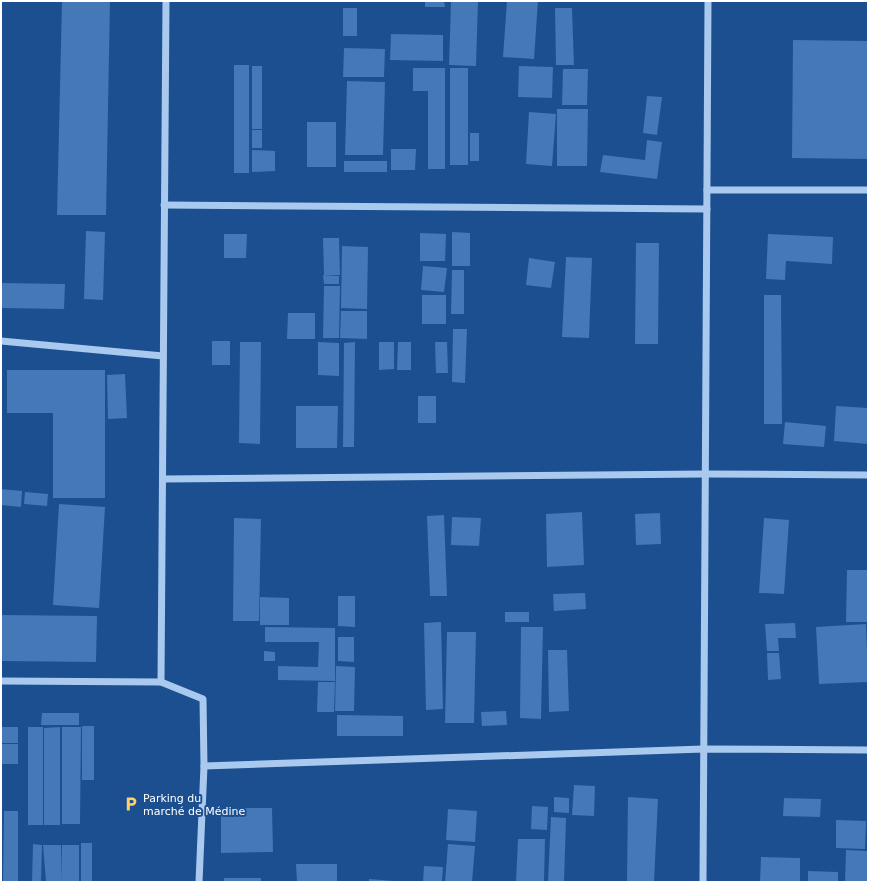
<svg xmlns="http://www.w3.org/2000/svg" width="869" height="883" font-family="'DejaVu Sans',sans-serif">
<rect width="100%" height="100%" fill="#1b4f8f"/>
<g fill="#4478b7">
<path d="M62,1H110L106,215H57Z"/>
<path d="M425,1H444L445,7H425Z"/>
<path d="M451,1H478L476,66L449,65Z"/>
<path d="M507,1H538L534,59L503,57Z"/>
<rect x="343" y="8" width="14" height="28"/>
<path d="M555,8H572L574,65H556Z"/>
<path d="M391,34L443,35V61L390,60Z"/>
<path d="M793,40L868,41V159L792,158Z"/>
<path d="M344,48L385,49L384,77H343Z"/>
<rect x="234" y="65" width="15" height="108"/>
<rect x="252" y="66" width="10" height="63"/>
<path d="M519,66L553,67L552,98L518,97Z"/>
<path d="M413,68H445V169H428V91H413Z"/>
<rect x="450" y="68" width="18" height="97"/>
<path d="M563,69H588L587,105H562Z"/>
<path d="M347,81L385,82L383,155H345Z"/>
<path d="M647,96L662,97L657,135L643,133Z"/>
<path d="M557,109H588L587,166H557Z"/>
<path d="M529,112L556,114L552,166L526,164Z"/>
<rect x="307" y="122" width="29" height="45"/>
<rect x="252" y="130" width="10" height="18"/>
<rect x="470" y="133" width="9" height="28"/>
<path d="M647,140L662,142L657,179L600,172L603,155L645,160Z"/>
<path d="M391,149H416L415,170H391Z"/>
<path d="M252,150L275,151V171L252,172Z"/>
<rect x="344" y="161" width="43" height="11"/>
<path d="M86,231L105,232L103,300L84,299Z"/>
<path d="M452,232L470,233V266H452Z"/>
<path d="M420,233L446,234L445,261H420Z"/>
<path d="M224,234H247L246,258H224Z"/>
<path d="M768,234L833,237L832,264L786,261L785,280L766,279Z"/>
<path d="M323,238H339L340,275H324Z"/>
<path d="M636,243H659L658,344H635Z"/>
<path d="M342,246L368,247L367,309L341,308Z"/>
<path d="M566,257L592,258L589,338L562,337Z"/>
<path d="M529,258L555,262L551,288L526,285Z"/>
<path d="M423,266L447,268L444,292L421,290Z"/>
<path d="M452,270H464V314H451Z"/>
<path d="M323,275L339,276V284H324Z"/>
<path d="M1,283L65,284L64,309L1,308Z"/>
<path d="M324,286H340L339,338H323Z"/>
<rect x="422" y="295" width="24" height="29"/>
<path d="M764,295H781L782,424H764Z"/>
<path d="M341,311H367V339L340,338Z"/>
<path d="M288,313H315V339H287Z"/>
<path d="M453,329H467L465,383L452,382Z"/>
<rect x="212" y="341" width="18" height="24"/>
<path d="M240,342H261L260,444L239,443Z"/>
<path d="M318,342L339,343V376L318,375Z"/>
<path d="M355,342L354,447H343L344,343Z"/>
<path d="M379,342H394V369L379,370Z"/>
<path d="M398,342H411V370H397Z"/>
<path d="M435,342H447L448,373H436Z"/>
<path d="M7,370H105V498H53V413H7Z"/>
<path d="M125,374L127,418L108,419L107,375Z"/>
<rect x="418" y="396" width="18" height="27"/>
<path d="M296,406H338L337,448H296Z"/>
<path d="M836,406L868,408V444L834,441Z"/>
<path d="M785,422L826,426L824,447L783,444Z"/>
<path d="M1,489L22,491L21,507L1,505Z"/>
<path d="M25,492L48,494L47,506L24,504Z"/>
<path d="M59,504L105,507L99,608L53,605Z"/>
<path d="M582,512L584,565L547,567L546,514Z"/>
<path d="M660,513L661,544L636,545L635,514Z"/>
<path d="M444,515L447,596H430L427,516Z"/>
<path d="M452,517L481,518L479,546L451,545Z"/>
<path d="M234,518L261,519L259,621H233Z"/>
<path d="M764,518L789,520L784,594L759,593Z"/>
<path d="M847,570H868V622H846Z"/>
<path d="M585,593L586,609L554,611L553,594Z"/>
<path d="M338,596H355V627L338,626Z"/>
<path d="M260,597L289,598V625H260Z"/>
<rect x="505" y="612" width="24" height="10"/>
<path d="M1,615L97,616L96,662L1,661Z"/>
<path d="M441,622L443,709L426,710L424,623Z"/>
<path d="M795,623L796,638H778L779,651H767L765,624Z"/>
<path d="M866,624L868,682L819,684L816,627Z"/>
<path d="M265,627L335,628V681L278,680V666L318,667L319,642H265Z"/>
<path d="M521,627H543L541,719L520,718Z"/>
<path d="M447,632H476L474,723H445Z"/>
<path d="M338,637H354V662L338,661Z"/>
<path d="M548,650H567L569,711L549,712Z"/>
<path d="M264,651L275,652V661H264Z"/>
<path d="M767,653H779L781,679L768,680Z"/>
<path d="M336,666L355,667L354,711H335Z"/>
<path d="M318,682H335L334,712H317Z"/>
<path d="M506,711L507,725L482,726L481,712Z"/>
<path d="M42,713H79V725H41Z"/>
<path d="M337,715L403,716V736H337Z"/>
<rect x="82" y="726" width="12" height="54"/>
<rect x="1" y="727" width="17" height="16"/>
<rect x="28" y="727" width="15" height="98"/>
<path d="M60,727V825H44V728Z"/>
<path d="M62,727H81L80,824H62Z"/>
<rect x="1" y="744" width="17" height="20"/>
<path d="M574,785L595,786L594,816L572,815Z"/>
<path d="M554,797L569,798V813L554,812Z"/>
<path d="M628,797L658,799L654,882H627Z"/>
<path d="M784,798L821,799L820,817L783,816Z"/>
<path d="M532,806L548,807L547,830L531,829Z"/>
<path d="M221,808H272L273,852L221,853Z"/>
<path d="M448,809L477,811L475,842L446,840Z"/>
<path d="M4,811H18V882H3Z"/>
<path d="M551,817L566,818L564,882H548Z"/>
<path d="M836,820L866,821L865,849L836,848Z"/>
<path d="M518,839H545L544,882H516Z"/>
<rect x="81" y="843" width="11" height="39"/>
<path d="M33,844L42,845L41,882H32Z"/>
<path d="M448,844L475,846L472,882H445Z"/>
<path d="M43,845H61V882H46Z"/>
<path d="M62,845H79V882H61Z"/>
<path d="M846,850L868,851V882H845Z"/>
<path d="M761,857L800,858V882H760Z"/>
<path d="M296,864H337V882H297Z"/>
<path d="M424,866L443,867L442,882H423Z"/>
<path d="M808,871L838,872V882H808Z"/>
<rect x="224" y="878" width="37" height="4"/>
<path d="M369,879L394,881V882H369Z"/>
</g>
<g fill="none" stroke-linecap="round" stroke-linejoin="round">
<g stroke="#a9c9ee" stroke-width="7">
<path d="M707,190H868"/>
<path d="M164,205L707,209"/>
<path d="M1,341L163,356"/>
<path d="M163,479L705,474L868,475"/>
<path d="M1,681L161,682L203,699L204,766L199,882"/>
<path d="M161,682L166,1"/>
<path d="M204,766L703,749L868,750"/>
<path d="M703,882L708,1"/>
</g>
</g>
<defs>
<g id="parking-bare" transform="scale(1.2)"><path d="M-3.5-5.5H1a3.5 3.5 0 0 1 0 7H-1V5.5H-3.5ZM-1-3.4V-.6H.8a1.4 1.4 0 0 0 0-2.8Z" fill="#ffd166" stroke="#1b4f8f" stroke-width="2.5" paint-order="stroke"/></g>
</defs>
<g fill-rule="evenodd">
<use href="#parking-bare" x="131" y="804"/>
</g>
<g text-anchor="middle" stroke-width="4" stroke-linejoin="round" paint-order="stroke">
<g font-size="11" fill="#fff" stroke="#1b4f8f" text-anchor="start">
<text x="143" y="802">Parking du<tspan x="143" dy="13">marché de Médine</tspan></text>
</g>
</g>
<rect width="869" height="883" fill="none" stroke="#ffffff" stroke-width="4"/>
</svg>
